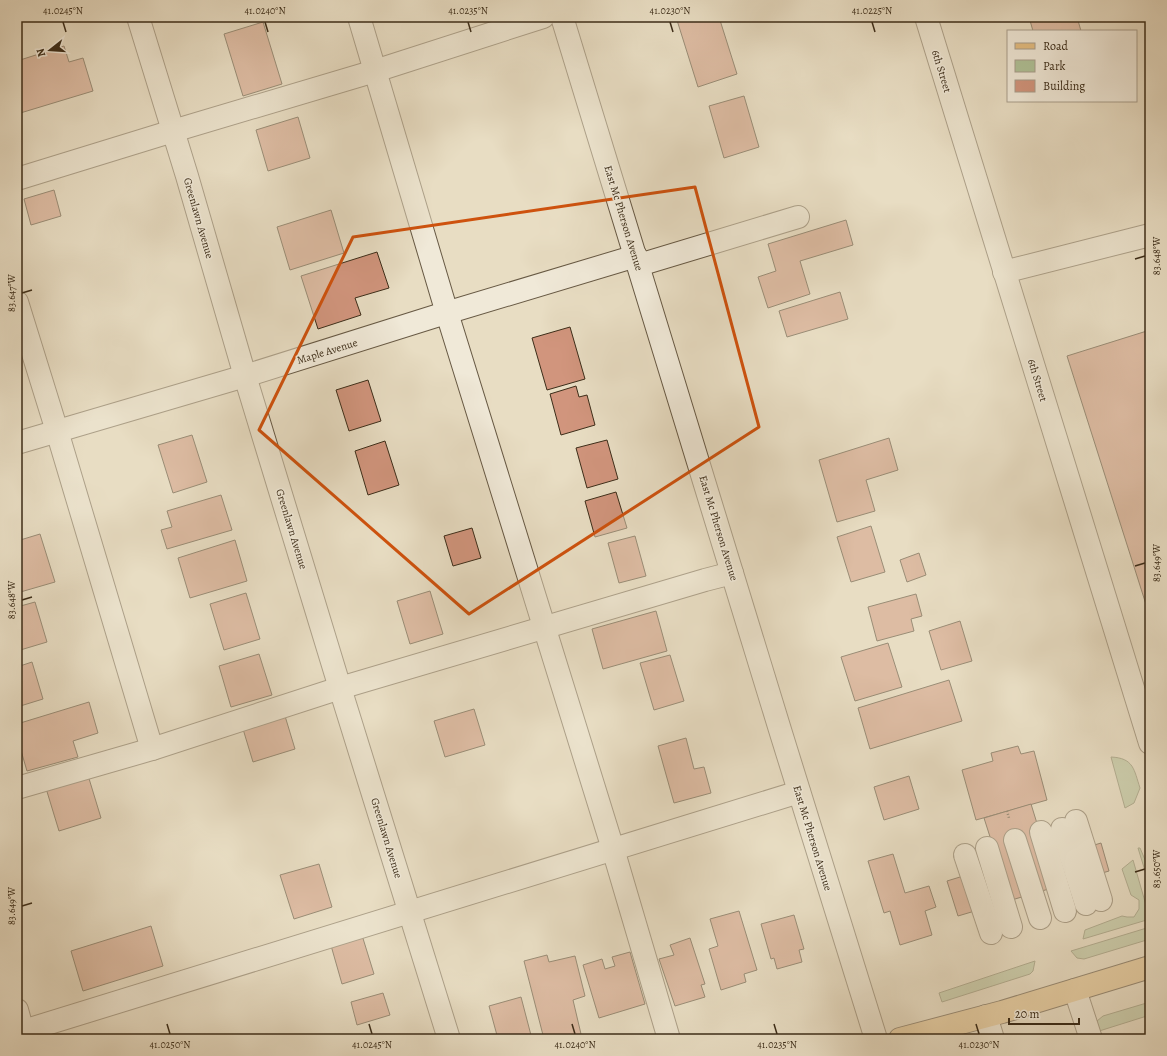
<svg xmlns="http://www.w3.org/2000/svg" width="1167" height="1056" font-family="Alegreya,serif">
<rect width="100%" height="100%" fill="#e8ddc3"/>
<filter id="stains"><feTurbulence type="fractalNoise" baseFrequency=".005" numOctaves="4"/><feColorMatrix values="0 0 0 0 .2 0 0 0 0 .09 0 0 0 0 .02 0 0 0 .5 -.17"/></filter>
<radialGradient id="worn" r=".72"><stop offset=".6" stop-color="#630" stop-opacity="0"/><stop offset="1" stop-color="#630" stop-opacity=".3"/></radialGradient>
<g fill="#b0c298" stroke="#767858">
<path d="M1111,757C1134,758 1134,770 1140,788L1134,803L1125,808Z"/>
<path d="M1138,848H1140L1146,862L1150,861L1146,849L1150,850V887Z"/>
<path d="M1133,860L1150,919L1083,939L1085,930L1122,916L1127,917H1134L1139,909V900L1131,895L1122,869Z"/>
<path d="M1150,927V939L1084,959L1077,958L1071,951Z"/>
<path d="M1035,961L1033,971L1030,974L942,1002L939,993Z"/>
<path d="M1150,1002V1015L1096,1032L1097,1021L1103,1016Z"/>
</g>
<g fill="#d1957d" stroke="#3c2d19">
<path d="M676,17H719L737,74L698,87Z"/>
<path d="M1029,17H1077L1081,31H1033Z"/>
<path d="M263,22L282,84L243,96L224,34Z"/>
<path d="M64,46L69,62L83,58L93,91L17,114V78L21,77L17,61Z"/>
<path d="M744,96L759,147L724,158L709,106Z"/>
<path d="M298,117L310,158L268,171L256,130Z"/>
<path d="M54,190L61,216L31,225L24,199Z"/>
<path d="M331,210L344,253L290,270L277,227Z"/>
<path d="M846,220L853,245L800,261L810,294L768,308L758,277L776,271L768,244Z"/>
<path d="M377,252L389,288L355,298L361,315L318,329L301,276Z"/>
<path d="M840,292L848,319L787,337L779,311Z"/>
<path d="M570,327L585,379L547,390L532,338Z"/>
<path d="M1150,330V617L1067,356Z"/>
<path d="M368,380L381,421L349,431L336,390Z"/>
<path d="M576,386L579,397L587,395L595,425L561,435L550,394Z"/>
<path d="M192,435L207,482L173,493L158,445Z"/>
<path d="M889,438L898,470L866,480L875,511L837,522L819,460Z"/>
<path d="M607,440L618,479L587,488L576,448Z"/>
<path d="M385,441L399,485L368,495L355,451Z"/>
<path d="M616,492L627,528L595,537L585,501Z"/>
<path d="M221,495L232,530L167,549L161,530L172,527L167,511Z"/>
<path d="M871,526L885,572L851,582L837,537Z"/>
<path d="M472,528L481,558L453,566L444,536Z"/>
<path d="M40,534L55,582L17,593V541Z"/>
<path d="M635,536L646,576L619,583L608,543Z"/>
<path d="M235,540L247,581L190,598L178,558Z"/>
<path d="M919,553L926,575L907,582L900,560Z"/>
<path d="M430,591L443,634L410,644L397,601Z"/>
<path d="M246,593L260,639L224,650L210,604Z"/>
<path d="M916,594L922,616L911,619L914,631L877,641L868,607Z"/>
<path d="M35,602L47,642L17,651V607Z"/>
<path d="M656,611L667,651L603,669L592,629Z"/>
<path d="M960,621L972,661L941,670L929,631Z"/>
<path d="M888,643L902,687L855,701L841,657Z"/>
<path d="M259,654L272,695L231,707L219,666Z"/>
<path d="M670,655L684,701L654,710L640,663Z"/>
<path d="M32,662L43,699L17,707V667Z"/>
<path d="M949,680L962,721L870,749L858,708Z"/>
<path d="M89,702L98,733L73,741L78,757L27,771L17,737V724Z"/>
<path d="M474,709L485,745L445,757L434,721Z"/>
<path d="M285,716L295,749L253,762L243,729Z"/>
<path d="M686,738L694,769L704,767L711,793L674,803L658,746Z"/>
<path d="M1018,746L1021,754L1034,751L1047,800L976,820L962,770L993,761L991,753Z"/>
<path d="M87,772L101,818L59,831L45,785Z"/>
<path d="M909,776L919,809L884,820L874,787Z"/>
<path d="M1031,804L1048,859L1101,843L1109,871L958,916L947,881L999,865L984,818Z"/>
<path d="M893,854L905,893L929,886L936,907L925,911L932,935L900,945L890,911L884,913L868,861Z"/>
<path d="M319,864L332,907L294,919L280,875Z"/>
<path d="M739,911L757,970L744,974L746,982L721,990L709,949L718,946L710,919Z"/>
<path d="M794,915L804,949L799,950L802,962L777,969L774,958L771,959L761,924Z"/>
<path d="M151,926L163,966L83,991L71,951Z"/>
<path d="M361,932L374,974L342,984L330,942Z"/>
<path d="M690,938L705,984L701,985L705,997L675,1006L659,959L674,955L670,945Z"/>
<path d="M630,952L645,1004L599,1018L583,965L602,959L605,969L615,966L612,957Z"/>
<path d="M547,955L549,962L575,956L585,996L573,1000L581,1034L562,1039H544L524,961Z"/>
<path d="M383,993L390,1015L357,1025L351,1002Z"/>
<path d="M521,997L532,1039H498L489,1006Z"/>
</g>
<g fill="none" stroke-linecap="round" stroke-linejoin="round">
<g stroke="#675944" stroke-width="24">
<g id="minor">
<path d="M138,17L187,176L245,376L340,688L449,1039"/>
<path d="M359,17L447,313L613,849L669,1039"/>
<path d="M562,17C667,357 769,699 876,1039"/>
<path d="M926,17L958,121L1150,743"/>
<path d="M17,179L173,131L375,71L543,17"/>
<path d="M639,265L798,217"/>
<path d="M1004,272L1150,235"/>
<path d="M17,302L57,431L152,749"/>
<path d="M17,443L245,376L436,316L636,256"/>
<path d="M17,788L152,749L340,688L705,580L732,573"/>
<path d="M1076,821L1101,900"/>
<path d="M1062,829L1086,904"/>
<path d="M1041,832L1065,911"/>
<path d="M1015,840L1040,918"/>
<path d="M987,848L1011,927"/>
<path d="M965,855L991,933"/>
<path d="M1075,990L1091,1039"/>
<path d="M17,1010L25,1039"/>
<path d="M986,1016L993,1039"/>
<path d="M17,1033L799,792"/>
</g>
</g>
<g stroke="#3c2d19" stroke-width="24">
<path id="major" d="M900,1039L1002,1012L1150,967"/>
</g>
<path stroke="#3c2d19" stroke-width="2.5" stroke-dasharray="1 2" stroke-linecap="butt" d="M1007,811L1009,818"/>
<use href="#minor" stroke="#f0e9d8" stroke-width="22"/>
<use href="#major" stroke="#e4be82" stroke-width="22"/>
</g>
<path d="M0 0H1167V1056H0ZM695,187L759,427L469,614L259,430L353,237Z" fill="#e8ddc3" fill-opacity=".55" fill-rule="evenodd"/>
<path fill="none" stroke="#ce520e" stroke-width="3" stroke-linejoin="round" d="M695,187L759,427L469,614L259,430L353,237Z"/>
<path fill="none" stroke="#3c2d19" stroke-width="1.5" d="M63,22L66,32M265,22L268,32M468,22L471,32M670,22L673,32M872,22L875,32M1135,259L1145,256M22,293L32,290M1135,566L1145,563M22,600L32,597M1135,872L1145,869M22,906L32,903M167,1024L170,1034M369,1024L372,1034M572,1024L575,1034M774,1024L777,1034M976,1024L979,1034"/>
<g text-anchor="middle" stroke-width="3" stroke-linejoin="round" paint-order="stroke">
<g font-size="11" fill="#3c2d19" stroke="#f0e9d8">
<text transform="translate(942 71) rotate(73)" y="4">6th Street</text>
<text transform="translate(199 218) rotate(74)" y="4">Greenlawn Avenue</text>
<text transform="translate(624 218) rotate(73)" y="4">East Mc Pherson Avenue</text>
<text transform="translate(327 351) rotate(-17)" y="4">Maple Avenue</text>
<text transform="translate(1038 380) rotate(73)" y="4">6th Street</text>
<text transform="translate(719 528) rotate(73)" y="4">East Mc Pherson Avenue</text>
<text transform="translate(292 529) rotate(73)" y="4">Greenlawn Avenue</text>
<text transform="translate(387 838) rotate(73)" y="4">Greenlawn Avenue</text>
<text transform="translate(813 838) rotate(73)" y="4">East Mc Pherson Avenue</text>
</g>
</g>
<rect width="1167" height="1056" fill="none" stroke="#e8ddc3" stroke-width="44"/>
<rect x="1007" y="30" width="130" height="72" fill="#f0e9d8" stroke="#a89e8c"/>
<rect x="1015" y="43" width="20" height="6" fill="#e4be82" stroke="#a89e8c"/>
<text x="1043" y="50" font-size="12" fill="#3c2d19">Road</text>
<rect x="1015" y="60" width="20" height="12" fill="#b0c298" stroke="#a89e8c"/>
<text x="1043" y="70" font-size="12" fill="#3c2d19">Park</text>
<rect x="1015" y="80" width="20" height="12" fill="#d1957d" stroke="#a89e8c"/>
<text x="1043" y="90" font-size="12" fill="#3c2d19">Building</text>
<g transform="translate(50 50) rotate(253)" stroke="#f0e9d8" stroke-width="3" paint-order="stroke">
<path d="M0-3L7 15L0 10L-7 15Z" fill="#3c2d19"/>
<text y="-6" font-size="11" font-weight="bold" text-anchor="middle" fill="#3c2d19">N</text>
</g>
<path d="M1009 1018v6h70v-6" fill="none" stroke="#3c2d19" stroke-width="2"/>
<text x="1015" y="1018" font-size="12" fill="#3c2d19" stroke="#f0e9d8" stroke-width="3" paint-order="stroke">20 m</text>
<rect x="22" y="22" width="1123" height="1012" fill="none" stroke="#3c2d19" stroke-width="1.5"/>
<g font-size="10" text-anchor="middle" fill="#3c2d19">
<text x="63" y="14">41.0245°N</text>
<text x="265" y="14">41.0240°N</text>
<text x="468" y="14">41.0235°N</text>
<text x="670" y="14">41.0230°N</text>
<text x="872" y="14">41.0225°N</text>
<text transform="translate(1156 256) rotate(-90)" y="4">83.648°W</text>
<text transform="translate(11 293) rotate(-90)" y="4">83.647°W</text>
<text transform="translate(1156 563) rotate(-90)" y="4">83.649°W</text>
<text transform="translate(11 600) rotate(-90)" y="4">83.648°W</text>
<text transform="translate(1156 869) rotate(-90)" y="4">83.650°W</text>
<text transform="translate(11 906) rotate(-90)" y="4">83.649°W</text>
<text x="170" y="1048">41.0250°N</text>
<text x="372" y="1048">41.0245°N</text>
<text x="575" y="1048">41.0240°N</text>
<text x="777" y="1048">41.0235°N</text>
<text x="979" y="1048">41.0230°N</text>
</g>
<rect width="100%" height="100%" filter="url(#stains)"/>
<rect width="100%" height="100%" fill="url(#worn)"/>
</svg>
